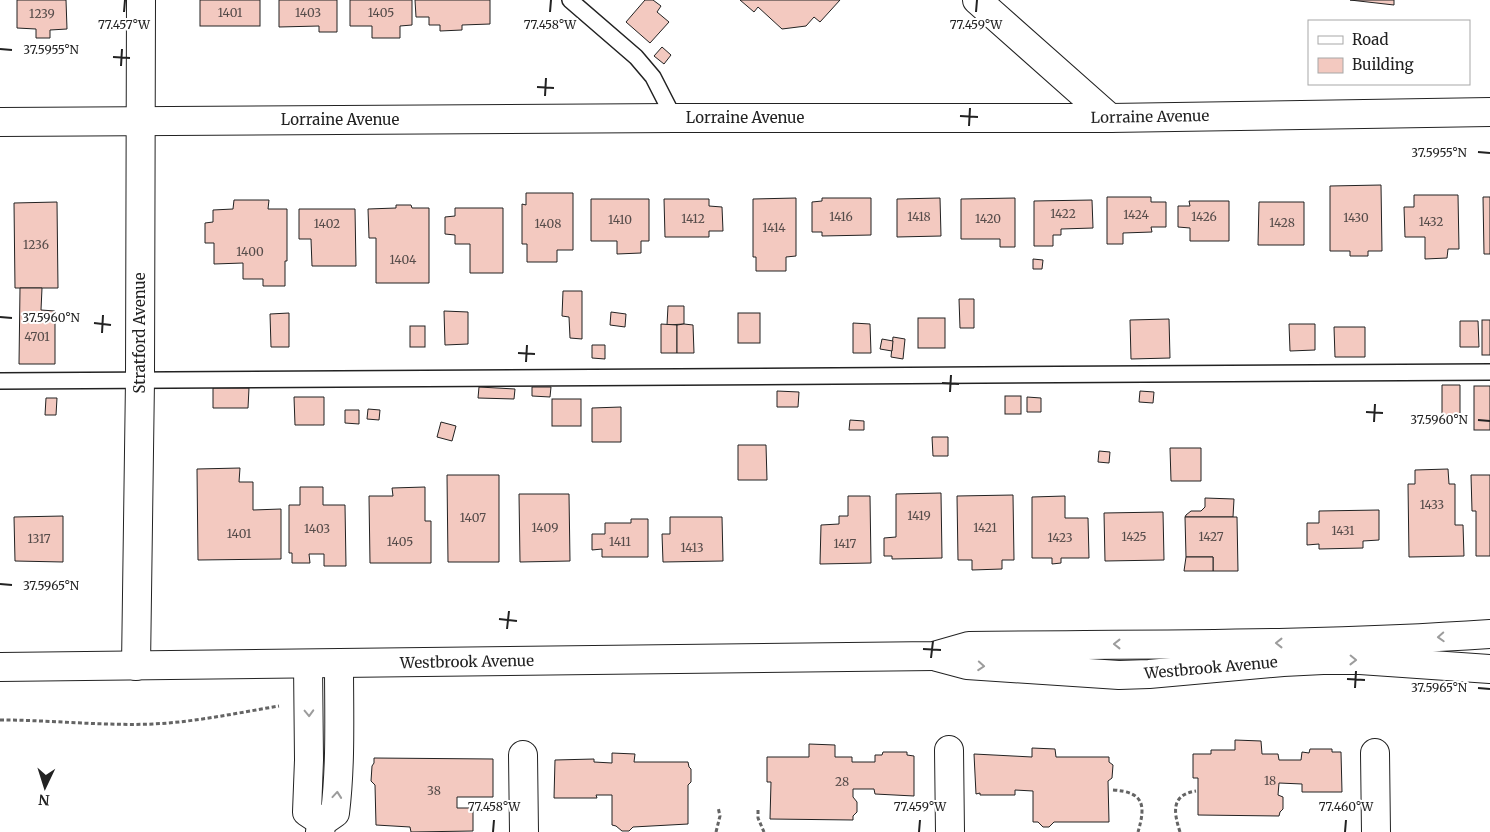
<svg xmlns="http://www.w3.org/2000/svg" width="1490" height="832" font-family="Merriweather,serif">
<rect width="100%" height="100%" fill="#fff"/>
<g fill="#f3c9c0" stroke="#222">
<path d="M17,0H66L67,29L50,30V38H36V29L17,28Z"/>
<rect x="200" y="0" width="60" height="26"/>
<path d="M279,0H337V32H319V26L279,27Z"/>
<path d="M350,0H412V25L400,26V38H372V26H350Z"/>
<path d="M415,0H490V24L462,25V30L440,31V25H429V17H416Z"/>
<path d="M645,0H653L661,6L657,12L669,22L650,43L626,22Z"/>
<path d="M740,0H840L820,22L814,17L806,26L782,29L758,7L754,12Z"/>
<path d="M1350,0H1394V5Z"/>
<path d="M662,47L671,55L664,64L654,56Z"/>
<path d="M1381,185L1382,251H1368V256H1350V251H1330V186Z"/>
<path d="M526,193H573V250H557V262H527V244H522V204L526,205Z"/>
<path d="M1414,195H1458L1459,249H1448L1447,258L1425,259V237H1405L1404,207H1414Z"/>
<path d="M1107,197H1151V202H1166V227H1151L1152,232L1123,233V244H1107Z"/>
<path d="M1483,197H1490V254H1484Z"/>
<path d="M796,198V256L786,257V271H756V257H753V199Z"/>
<path d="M822,198H871V235L822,236V232H812V202L822,201Z"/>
<path d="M940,198L941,236L897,237V199Z"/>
<path d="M1015,198V247H1000V239H961V199Z"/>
<path d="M591,199H649V241H641V253L617,254V241H591Z"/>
<path d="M664,199H709V206L722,207L723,231H709V237H665Z"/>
<path d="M234,200H269L268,209H287V261H285V286H263V279H243V263L214,264V243H205V223L213,222V210L233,209Z"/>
<path d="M1092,200L1093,228L1061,229V235H1053V246H1034V201Z"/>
<path d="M1189,201H1229V241H1190V228L1178,227V206H1190Z"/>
<path d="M57,202L58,288H15L14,203Z"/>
<path d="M1259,202H1304V245H1258Z"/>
<path d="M396,205H411L412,208H429V283H376V238H369L368,209L396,208Z"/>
<path d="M455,208H503V273H470V244H455V235L445,234V217L455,216Z"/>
<path d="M299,209H355L356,266H312L311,239H299Z"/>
<path d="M1033,259L1043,260L1042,269H1033Z"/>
<path d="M20,288H42L41,310L55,311V364H19Z"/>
<path d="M563,291H582V339L570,338L569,317L562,316Z"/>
<path d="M959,299H974V328H960Z"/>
<path d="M668,306H684V324L667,325Z"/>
<path d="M444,311L468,312V344L445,345Z"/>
<path d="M611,312L626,314L625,327L610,325Z"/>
<path d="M289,313V347H271L270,314Z"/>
<rect x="738" y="313" width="22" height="30"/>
<rect x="918" y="318" width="27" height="30"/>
<path d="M1169,319L1170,358L1131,359L1130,320Z"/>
<rect x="1482" y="320" width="8" height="35"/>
<path d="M1460,321H1478L1479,347H1460Z"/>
<path d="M853,323L870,324L871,353H853Z"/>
<path d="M661,324L677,325V353H661Z"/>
<path d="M684,324L693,325L694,353H677V325Z"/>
<path d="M1289,324H1315V350L1290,351Z"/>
<rect x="410" y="326" width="15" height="21"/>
<path d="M1334,327H1365V357H1335Z"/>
<path d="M893,337L905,339L903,359L891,357Z"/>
<path d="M882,339L893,341L892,351L880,349Z"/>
<path d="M592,345H605V359L592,358Z"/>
<path d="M1442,385H1460V416L1442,415Z"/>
<rect x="1474" y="386" width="16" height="44"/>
<path d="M479,387L515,389L514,399L478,398Z"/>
<path d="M532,387H551L550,397L532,396Z"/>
<path d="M213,388H249L248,408H213Z"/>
<path d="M777,391L799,392L798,407H777Z"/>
<path d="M1140,391L1154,392L1153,403L1139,402Z"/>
<rect x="1005" y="396" width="16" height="18"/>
<path d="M294,397H324V425H295Z"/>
<path d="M1027,397L1041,398V412H1027Z"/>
<path d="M46,398H57L56,415H45Z"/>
<rect x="552" y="399" width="29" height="27"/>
<path d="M621,407V442H592V408Z"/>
<path d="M368,409L380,410L379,420L367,419Z"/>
<path d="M345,410H359V424L345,423Z"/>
<path d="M850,420L864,421V430H849Z"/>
<path d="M441,422L456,426L452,441L437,437Z"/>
<path d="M932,437H948V456H933Z"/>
<path d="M738,445H766L767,480H738Z"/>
<path d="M1170,448H1201V481H1171Z"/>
<path d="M1099,451L1110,452L1109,463L1098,462Z"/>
<path d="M240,468L239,482H253V510L281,509V559L198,560L197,469Z"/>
<path d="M1448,469L1449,484H1455V525H1463L1464,556L1409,557L1408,484H1415V470Z"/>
<path d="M447,475H499V562H448Z"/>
<path d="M1471,475H1490V556H1476V511H1472Z"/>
<path d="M300,487H323V505H345L346,566H324V554H309L310,563H292V553H289V505H300Z"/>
<path d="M425,487V521H431V563H370L369,496H393L392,488Z"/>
<path d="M941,493L942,558L892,559V556H884V538L896,537V494Z"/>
<path d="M519,494H569L570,561L520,562Z"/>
<path d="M1013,495L1014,560H1002V569L972,570V560H958L957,496Z"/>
<path d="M848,496H870L871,563L820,564L821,525L839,524V516H848Z"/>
<path d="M1065,496V518H1088L1089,558H1061V563L1052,564V558H1032V497Z"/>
<path d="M1205,498L1234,499L1233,517H1185L1186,515L1191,511H1201L1205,507Z"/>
<path d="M1379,510V540L1363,541V548L1319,549V544L1307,545V523H1319V511Z"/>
<path d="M1163,512L1164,560L1105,561L1104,513Z"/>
<path d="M63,516V562L15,561L14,517Z"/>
<path d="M670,517H722L723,561L663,562L662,534H670Z"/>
<path d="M1185,517H1237L1238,571H1213V557H1186Z"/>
<path d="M631,519H648V557H602V549L592,550V534H605V523H631Z"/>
<path d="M1186,557H1213V571H1184Z"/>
<path d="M1235,740L1261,741L1262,754H1278L1279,760H1301L1302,752L1309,753L1310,749H1332V752H1341L1342,792H1302V784L1279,783L1278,795L1283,797V809L1280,812L1279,816L1198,815V778H1193V754H1211V750H1235Z"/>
<path d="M809,744L835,745V757H852V762H875V755H882L883,752H907V755L914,756V796L875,794L874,789H853V797L857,802V812L853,816V820L770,819L771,782H767V757H809Z"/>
<path d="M1032,748L1055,749L1056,757H1109V762L1113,765L1112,778L1108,781L1109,822H1054L1049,827H1043L1038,822H1033V791L1015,790V795H980V793L976,794L974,754L1032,757Z"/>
<path d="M612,753L635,754L634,762H688L689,767L691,769V782L688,785V824L633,827L629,831H622L616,826L612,825V795H596L597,798H554L555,760L594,759V762L612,763Z"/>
<path d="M374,758L493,759V797H457V808H473V831L411,832L410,827L376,825L375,785L371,781L372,766L374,763Z"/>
</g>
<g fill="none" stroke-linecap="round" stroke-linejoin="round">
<g stroke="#222" stroke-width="18">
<g id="lane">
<path d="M570,0L636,57L653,77L674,118"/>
<path d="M0,381L1490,372"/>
</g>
</g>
<g stroke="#222" stroke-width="30">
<g id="street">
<path d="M977,0L1110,118"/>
<path d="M0,122L674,118H1110L1490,112"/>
<path d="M308,664L309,760L307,812L322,822"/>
<path d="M136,666L140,380L141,0"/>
<path d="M949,750L950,832"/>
<path d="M1375,753L1376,832"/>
<path d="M523,755L524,832"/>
<path d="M320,832L322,822L335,813C341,764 339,713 339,664"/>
</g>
</g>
<g stroke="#222" stroke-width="30">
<g id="secondary">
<path d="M937,657L967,665L1119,675L1149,674L1283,662L1323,660H1360L1490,669"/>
<path d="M0,667L934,656L969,646C1143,644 1317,646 1490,634"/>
</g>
</g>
<g stroke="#646464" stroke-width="3" stroke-dasharray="4 2.5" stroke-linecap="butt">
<path d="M0,720C51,720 102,726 153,724C195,722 237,713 279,706"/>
<path d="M1113,790C1144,792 1146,805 1138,832"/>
<path d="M758,810V818L764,832"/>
<path d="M716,832L720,816L718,807"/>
<path d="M1180,832C1174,813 1170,795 1196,791"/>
</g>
<use href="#lane" stroke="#fff" stroke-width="15"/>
<use href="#street" stroke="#fff" stroke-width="28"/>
<use href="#secondary" stroke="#fff" stroke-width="28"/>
</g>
<defs><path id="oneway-chevron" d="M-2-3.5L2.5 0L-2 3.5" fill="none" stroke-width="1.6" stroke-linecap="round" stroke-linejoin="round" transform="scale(1.25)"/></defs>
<g stroke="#9c9c9c">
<use href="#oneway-chevron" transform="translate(1441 637) rotate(177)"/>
<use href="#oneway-chevron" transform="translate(1279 643) rotate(180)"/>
<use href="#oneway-chevron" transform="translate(1117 644) rotate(180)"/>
<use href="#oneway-chevron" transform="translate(1353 660) rotate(1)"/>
<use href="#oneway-chevron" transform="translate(981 666) rotate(4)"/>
<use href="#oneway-chevron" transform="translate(309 713) rotate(88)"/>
<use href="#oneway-chevron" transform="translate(337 795) rotate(-85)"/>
</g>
<path fill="none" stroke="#222" stroke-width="2" d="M124,12L125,0M550,12L551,0M976,12L977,0M0,49L12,50M113,57L130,58M121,66L122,49M537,87L554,88M545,96L546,78M960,116L978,117M969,126L970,108M1478,152L1490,153M0,317L12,318M94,323L111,325M102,333L103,315M518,353L535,354M526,362L527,345M942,383L959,384M950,392L951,375M1366,412L1383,413M1478,420L1490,421M1374,422L1375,404M0,584L12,585M499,619L517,621M507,629L509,611M923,649L941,650M931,658L933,641M1347,679L1365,680M1355,688L1356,671M1478,688L1490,689M493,832L494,820M919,832L920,820M1345,832L1346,820"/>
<g text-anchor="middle" stroke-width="4" stroke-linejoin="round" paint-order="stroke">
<g font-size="12" fill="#564c4a">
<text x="230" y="17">1401</text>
<text x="308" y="17">1403</text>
<text x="381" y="17">1405</text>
<text x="42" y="18">1239</text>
<text x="1063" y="218">1422</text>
<text x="1136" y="219">1424</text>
<text x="841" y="221">1416</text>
<text x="919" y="221">1418</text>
<text x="1204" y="221">1426</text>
<text x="1356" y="222">1430</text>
<text x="693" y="223">1412</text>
<text x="988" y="223">1420</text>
<text x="620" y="224">1410</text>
<text x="1431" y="226">1432</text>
<text x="1282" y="227">1428</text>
<text x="327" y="228">1402</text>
<text x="548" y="228">1408</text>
<text x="774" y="232">1414</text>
<text x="36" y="249">1236</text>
<text x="250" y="256">1400</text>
<text x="403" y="264">1404</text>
<text x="37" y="341">4701</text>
<text x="1432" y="509">1433</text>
<text x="919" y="520">1419</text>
<text x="473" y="522">1407</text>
<text x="545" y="532">1409</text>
<text x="985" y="532">1421</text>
<text x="317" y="533">1403</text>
<text x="1343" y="535">1431</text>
<text x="239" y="538">1401</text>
<text x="1134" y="541">1425</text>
<text x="1211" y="541">1427</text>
<text x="1060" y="542">1423</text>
<text x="39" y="543">1317</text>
<text x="400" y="546">1405</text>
<text x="620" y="546">1411</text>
<text x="845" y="548">1417</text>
<text x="692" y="552">1413</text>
<text x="1270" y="785">18</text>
<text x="842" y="786">28</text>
<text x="434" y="795">38</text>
</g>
<g font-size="15" fill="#222" stroke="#fff">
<text transform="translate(1150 117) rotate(-1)" y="5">Lorraine Avenue</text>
<text x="745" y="123">Lorraine Avenue</text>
<text x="340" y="125">Lorraine Avenue</text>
<text transform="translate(140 333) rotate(-90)" y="5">Stratford Avenue</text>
<text transform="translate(467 662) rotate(-1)" y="5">Westbrook Avenue</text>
<text transform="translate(1211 668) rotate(-5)" y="5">Westbrook Avenue</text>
</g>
</g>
<g font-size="12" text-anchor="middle" fill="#222" stroke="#fff" stroke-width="4" stroke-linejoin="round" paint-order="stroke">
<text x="124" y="29">77.457°W</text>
<text x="550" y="29">77.458°W</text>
<text x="976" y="29">77.459°W</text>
<text x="51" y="54">37.5955°N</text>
<text x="1439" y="157">37.5955°N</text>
<text x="51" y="322">37.5960°N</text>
<text x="1439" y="424">37.5960°N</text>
<text x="51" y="590">37.5965°N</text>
<text x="1439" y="692">37.5965°N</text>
<text x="494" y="811">77.458°W</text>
<text x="920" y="811">77.459°W</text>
<text x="1346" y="811">77.460°W</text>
</g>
<rect x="1308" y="20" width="162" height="65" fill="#ffffff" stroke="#a7a7a7"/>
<rect x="1318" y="36" width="25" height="8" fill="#ffffff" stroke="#a7a7a7"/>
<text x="1352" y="45" font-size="15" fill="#222222">Road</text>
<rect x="1318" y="58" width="25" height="15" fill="#f3c9c0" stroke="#a7a7a7"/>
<text x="1352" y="70" font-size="15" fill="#222222">Building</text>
<g transform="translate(45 787) rotate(184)" stroke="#ffffff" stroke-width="4" paint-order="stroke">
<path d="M0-4L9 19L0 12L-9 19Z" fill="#222222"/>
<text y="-8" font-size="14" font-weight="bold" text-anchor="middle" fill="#222222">N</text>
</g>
</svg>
